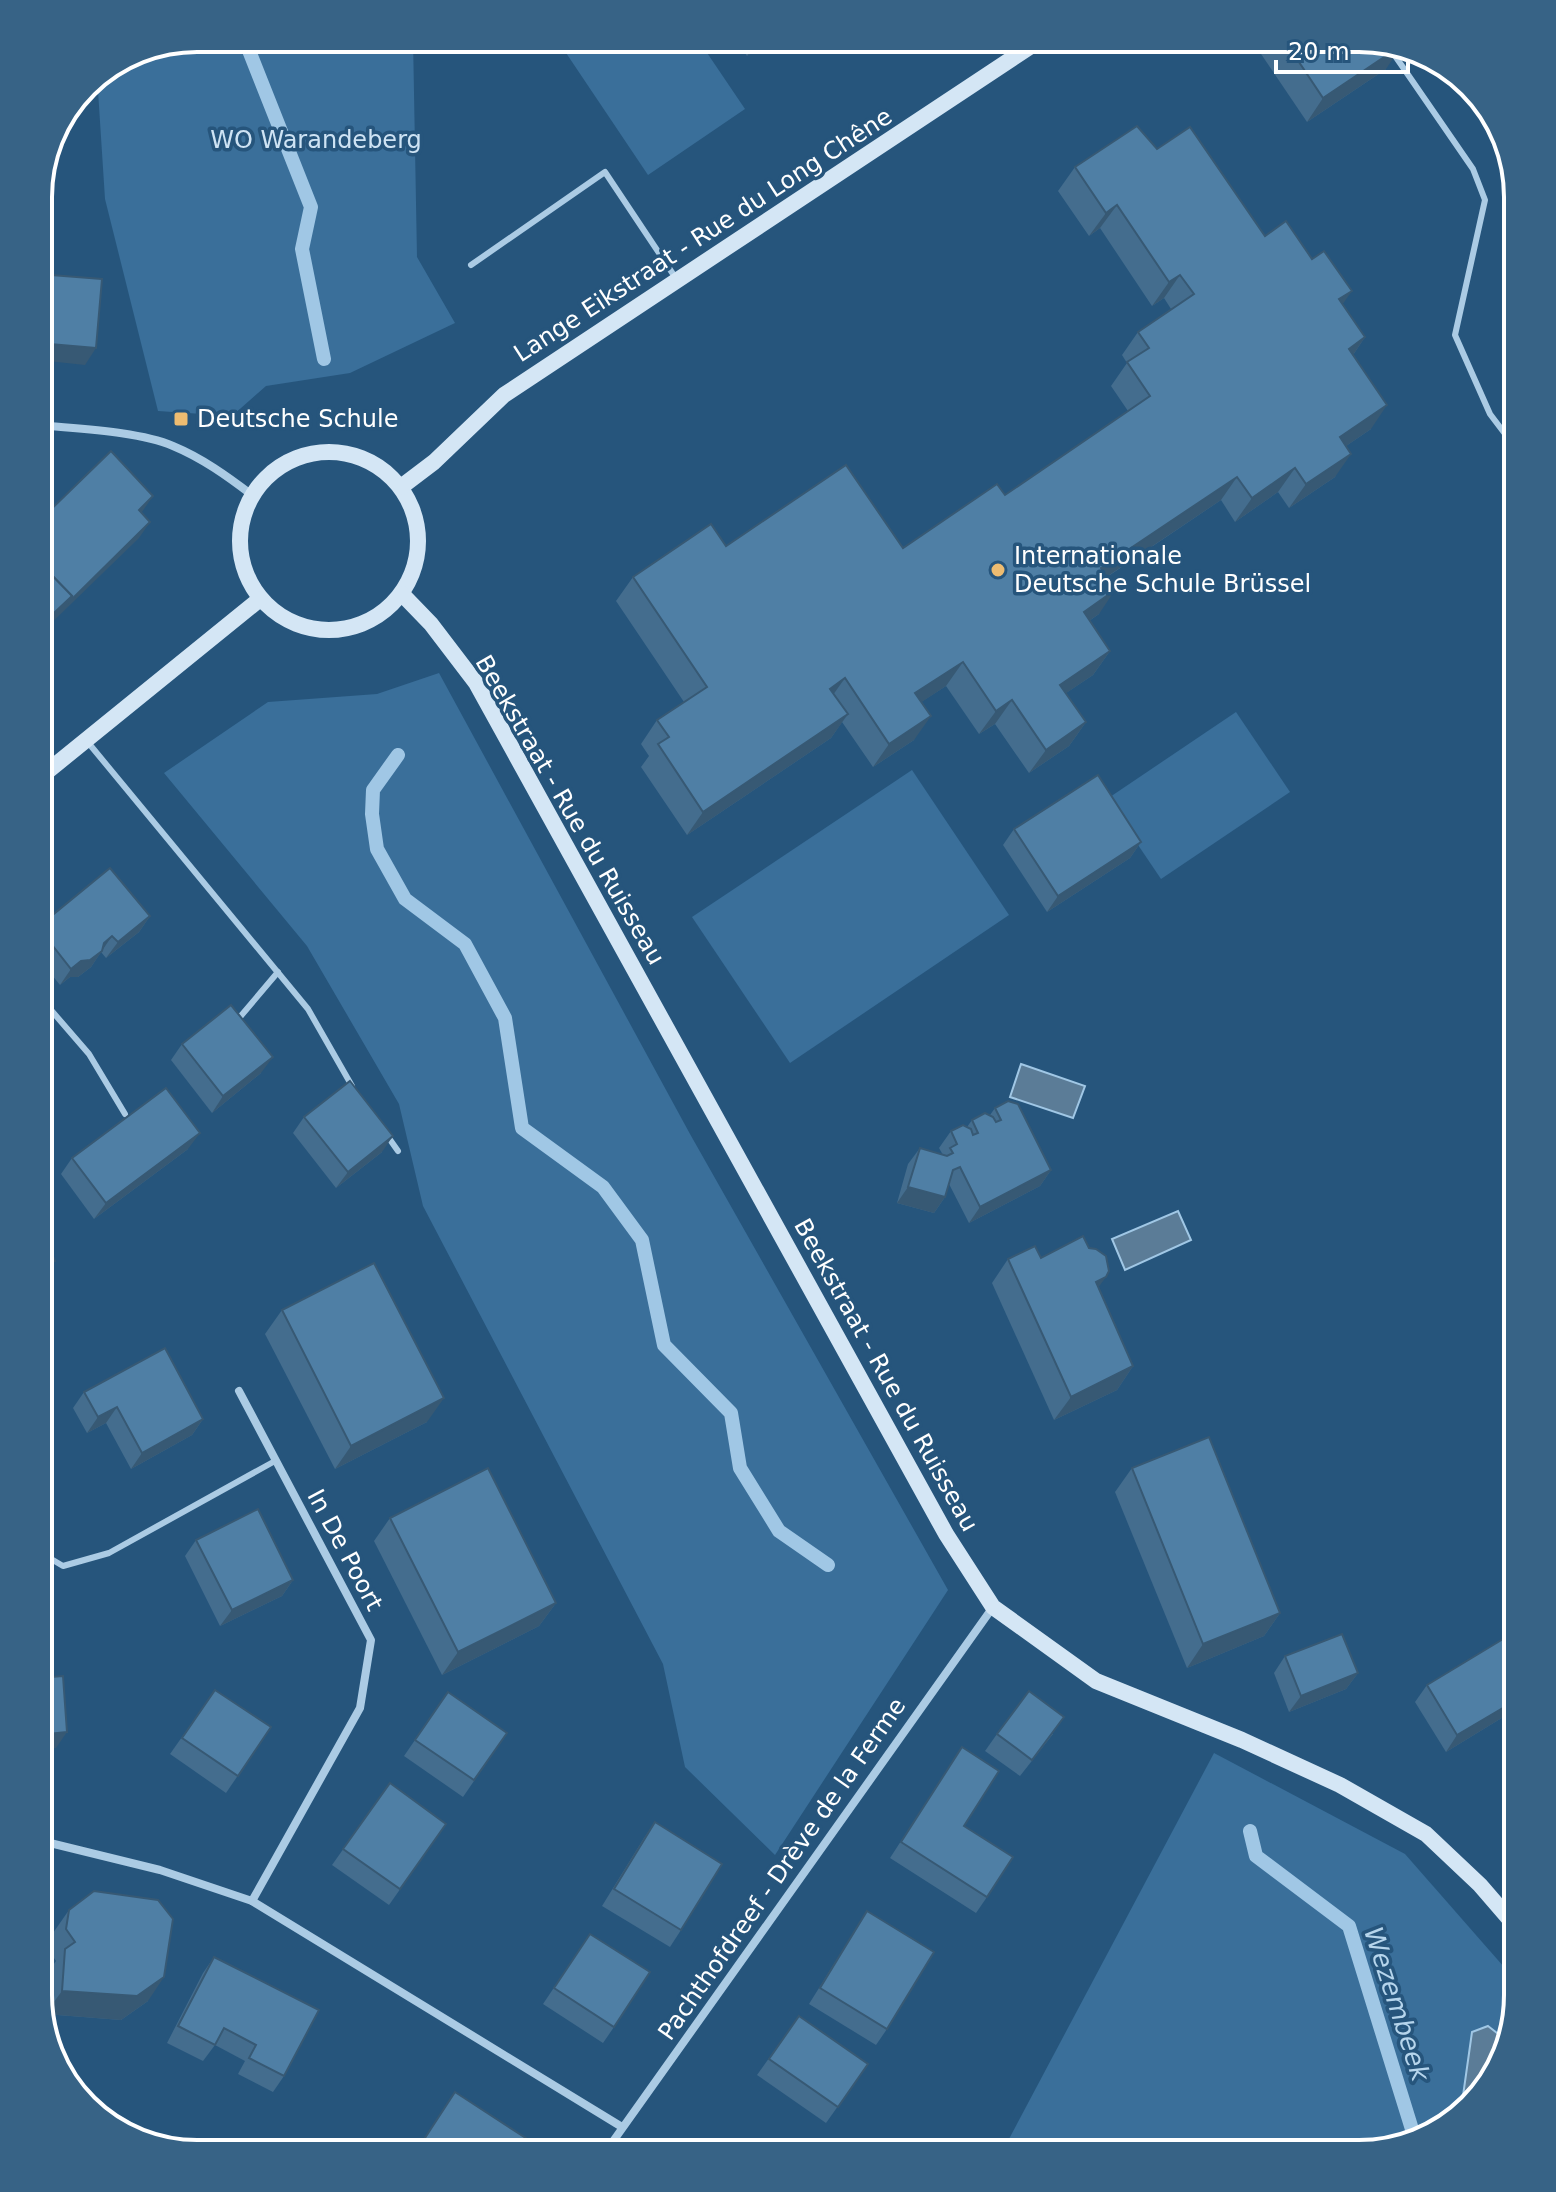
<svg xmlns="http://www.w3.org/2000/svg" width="1556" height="2192" font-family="'DejaVu Sans',sans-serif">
<rect width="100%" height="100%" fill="#26557c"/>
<g fill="#3a6f9a">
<path d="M197,38H413L417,257L455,323L350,373L266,386L232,416L158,411L105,199L97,75L137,50Z"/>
<path d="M556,38H697L745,109L648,175Z"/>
<path d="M439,673L690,1134L948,1590L775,1855L685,1767L663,1664L423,1206L399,1104L307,946L164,773L268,702L377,694Z"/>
<path d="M1236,712L1290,792L1161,879L1107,799Z"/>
<path d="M912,770L1009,915L790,1063L692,917Z"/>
<path d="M1214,1753L1405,1854L1518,1983V1995L1497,2074L1439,2132L1359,2154H1001Z"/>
</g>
<g fill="#5b7c97" stroke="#a0c7e5" stroke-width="2">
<path d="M1021,1064L1085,1086L1073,1118L1010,1097Z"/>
<path d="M1178,1211L1191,1240L1125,1270L1112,1239Z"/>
<path d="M1488,2026L1506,2040L1497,2074L1461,2110L1472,2032Z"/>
</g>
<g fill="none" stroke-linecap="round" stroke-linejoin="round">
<g stroke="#a0c7e5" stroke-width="14">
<path d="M251,38L246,43L311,207L302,249L324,359"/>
<path d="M398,755L373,790L372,814L377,849L405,899L465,944L505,1018L522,1128L603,1187L642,1240L664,1345L731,1413L740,1468L779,1531L828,1565"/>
<path d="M1250,1831L1256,1856L1349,1926L1415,2139"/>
</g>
<g stroke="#abcbe4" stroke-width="6">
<path d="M1391,50L1473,169L1485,200L1455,335L1490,414L1518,451"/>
<path d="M471,265L605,172L677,280"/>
<path d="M86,740L308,1009L352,1086"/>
<path d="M38,995L89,1054L125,1114"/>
<path d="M240,1017L278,972"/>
<path d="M386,1134L398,1151"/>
<path d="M38,1547L41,1553L63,1566L109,1553L275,1461"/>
</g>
<g stroke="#abcbe4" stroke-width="8">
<path d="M38,425C77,429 138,431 173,446C202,458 227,476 252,495"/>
<path d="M239,1391L371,1640L360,1708L252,1901"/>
<path d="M38,1842L50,1843L160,1870L252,1901L622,2127"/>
<path d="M604,2154L993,1607"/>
</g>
<g stroke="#d4e6f5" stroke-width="16">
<circle cx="329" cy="541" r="89"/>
<path d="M401,487L434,462L504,395L1043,38"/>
<path d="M402,594L431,624L476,683L946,1534L993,1607L1096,1681L1242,1740L1340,1785L1426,1834L1480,1885L1518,1929"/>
<path d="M38,779L260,599"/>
</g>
</g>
<g fill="#446d8e">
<path d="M735,38H772L747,56Z"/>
<path d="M1256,38H1369L1386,69L1307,122L1253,42Z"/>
<path d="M1157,149L1265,236L1342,304L1365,337L1353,355L1371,429L1346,446L1335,477L1289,508L1278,492L1235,522L1221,500L1107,577L1099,614L1089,621L1110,651L1093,675L1066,693L1086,722L1069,746L1029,773L995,724L979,734L946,686L921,702L914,740L873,767L842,722L831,738L687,835L641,767L649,756L641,744L657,720L684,702L616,601L633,577L726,546L903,548L1005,495L1128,411L1111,386L1127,363L1122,355L1138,332L1171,309L1164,298L1152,306L1100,228L1089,236L1058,191L1075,167Z"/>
<path d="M1014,829L1141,842L1130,858L1047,912L1003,845Z"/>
<path d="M150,916L139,932L106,958L101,952L91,967L78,977H70L60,985L38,958V927Z"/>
<path d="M182,1044L261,1073L212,1113L171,1060Z"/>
<path d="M995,1108L1051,1170L1040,1186L969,1223L949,1184L945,1197L934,1213L897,1203L908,1164L920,1148L943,1155L939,1148L951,1131L967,1127L972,1120L990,1115Z"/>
<path d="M304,1117L382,1152L336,1188L293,1133Z"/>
<path d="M188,1149L94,1219L61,1174L72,1158Z"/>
<path d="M1041,1258L1098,1287L1133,1366L1117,1390L1054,1420L992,1283L1008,1259Z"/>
<path d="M282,1310L427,1422L335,1469L265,1334Z"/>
<path d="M84,1392L203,1419L192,1435L131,1469L106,1423L87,1433L73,1408Z"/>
<path d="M1132,1468L1280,1613L1264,1636L1187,1668L1115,1492Z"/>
<path d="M390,1518L556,1603L539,1626L442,1675L374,1541Z"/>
<path d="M196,1540L293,1580L282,1596L220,1626L185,1556Z"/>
<path d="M1518,1630V1708L1446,1752L1415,1702L1427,1685Z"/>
<path d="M1285,1656L1358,1673L1346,1689L1289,1712L1274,1673Z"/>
<path d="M215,1690L271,1727L226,1793L170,1754Z"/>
<path d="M448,1692L507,1733L463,1797L404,1756Z"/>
<path d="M997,1734H1053L1020,1776L985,1751Z"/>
<path d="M962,1747L964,1826L987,1897L976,1913L890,1858Z"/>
<path d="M390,1783L446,1824L389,1905L332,1865Z"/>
<path d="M655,1822L681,1930L670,1947L602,1906L644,1838Z"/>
<path d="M69,1910L148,2001L121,2020L45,2014L48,1972L56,1961L50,1952L53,1933Z"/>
<path d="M867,1911L887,2029L876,2045L809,2004Z"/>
<path d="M590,1934L614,2027L603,2043L543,2004Z"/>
<path d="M214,1957L284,2076L273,2092L238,2074L245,2061L215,2045L203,2061L167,2043L203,1973Z"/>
<path d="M799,2016L868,2064L826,2123L757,2075Z"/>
<path d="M455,2092L528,2154H414Z"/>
</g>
<g fill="#375974">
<path d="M759,38H772L747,56Z"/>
<path d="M1399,47L1400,48L1386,69L1307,122L1323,98Z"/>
<path d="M1117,205L1100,228L1089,236L1106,213Z"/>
<path d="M1180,275L1164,298L1152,306L1169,282Z"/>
<path d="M1352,291L1335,315L1339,299Z"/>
<path d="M1365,337L1349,361V349Z"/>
<path d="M38,343L96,348L85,365L38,360Z"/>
<path d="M1387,405L1371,429L1324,461L1340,437Z"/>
<path d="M1351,454L1335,477L1289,508L1306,484Z"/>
<path d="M1295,468L1278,492L1235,522L1252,498Z"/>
<path d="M1237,477L1221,500L1084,592L1101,568Z"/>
<path d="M153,496L142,512L127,526L139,510Z"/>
<path d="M150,522L139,538L38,636V628Z"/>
<path d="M1115,590L1099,614L1067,636L1084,612Z"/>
<path d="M1110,651L1093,675L1044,708L1060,685Z"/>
<path d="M963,662L946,686L899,717L915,693Z"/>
<path d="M845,678L828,702L830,689Z"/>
<path d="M1012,700L995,724L979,734L996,711Z"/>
<path d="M848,714L831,738L687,835L703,812Z"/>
<path d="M931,716L914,740L873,767L889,744Z"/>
<path d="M1086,722L1069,746L1029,773L1046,750Z"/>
<path d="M1141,842L1130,858L1047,912L1058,896Z"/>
<path d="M150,916L139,932L106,958L118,942Z"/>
<path d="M112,936L91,967L78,977H70L60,985L71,969Z"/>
<path d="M273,1057L261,1073L212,1113L223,1096Z"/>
<path d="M200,1133L188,1149L94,1219L106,1203Z"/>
<path d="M393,1136L382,1152L336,1188L348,1172Z"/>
<path d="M1051,1170L1040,1186L969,1223L980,1207Z"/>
<path d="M908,1187L945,1197L934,1213L897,1203Z"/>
<path d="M55,1261L39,1284L38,1285V1269Z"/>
<path d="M1106,1277L1089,1300L1096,1282Z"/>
<path d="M1133,1366L1117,1390L1054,1420L1071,1397Z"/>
<path d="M444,1398L427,1422L335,1469L351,1446Z"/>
<path d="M117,1407L106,1423L87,1433L98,1417Z"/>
<path d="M203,1419L192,1435L131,1469L142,1453Z"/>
<path d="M293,1580L282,1596L220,1626L232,1610Z"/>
<path d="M556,1603L539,1626L442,1675L458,1652Z"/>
<path d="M1280,1613L1264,1636L1187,1668L1203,1644Z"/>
<path d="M1358,1673L1346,1689L1289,1712L1301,1696Z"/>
<path d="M1518,1699V1708L1446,1752L1457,1735Z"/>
<path d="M67,1732L56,1748L38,1750V1735Z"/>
<path d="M164,1977L148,2001L121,2020L45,2014L62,1991Z"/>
</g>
<g fill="#4f7fa5" stroke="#375974" stroke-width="2">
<path d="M1283,38H1369L1399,47L1323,98Z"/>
<path d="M1137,126L1157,149L1190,127L1265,236L1286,221L1312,259L1324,251L1352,291L1339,299L1365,337L1349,349L1387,405L1340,437L1351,454L1306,484L1295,468L1252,498L1237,477L1101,568L1115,590L1084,612L1110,651L1060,685L1086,722L1046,750L1012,700L996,711L963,662L915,693L931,716L889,744L845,678L830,689L848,714L703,812L658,744L669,737L657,720L707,687L633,577L711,524L726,546L846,465L903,548L997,484L1005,495L1150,396L1127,362L1149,348L1138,332L1194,294L1180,275L1169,282L1117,205L1106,213L1075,167Z"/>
<path d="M38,274L102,279L96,348L38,343Z"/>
<path d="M111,451L153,496L139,510L150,522L67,604L72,596L38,561V522Z"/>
<path d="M38,561L72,596L38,628Z"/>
<path d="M1098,775L1141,842L1058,896L1014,829Z"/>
<path d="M110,868L150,916L118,942L112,936L104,943L102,951L90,960L81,961L71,969L38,927Z"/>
<path d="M231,1005L273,1057L223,1096L182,1044Z"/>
<path d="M350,1081L393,1136L348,1172L304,1117Z"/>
<path d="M166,1088L200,1133L106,1203L72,1158Z"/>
<path d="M1008,1101L1018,1104L1051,1170L980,1207L960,1167L953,1170L945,1197L908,1187L920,1148L947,1156L953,1153L950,1148L957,1144L951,1131L963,1125L971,1129L973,1135L978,1133L972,1120L985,1113L993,1117L996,1122L1001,1120L995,1108Z"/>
<path d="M38,1223L55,1261L38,1269Z"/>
<path d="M1083,1236L1089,1248L1096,1249L1106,1256L1109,1271L1106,1277L1096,1282L1133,1366L1071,1397L1008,1259L1035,1246L1041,1258Z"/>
<path d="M374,1263L444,1398L351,1446L282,1310Z"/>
<path d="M165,1348L203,1419L142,1453L117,1407L98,1417L84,1392Z"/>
<path d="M1209,1437L1280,1613L1203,1644L1132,1468Z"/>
<path d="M488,1468L556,1603L458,1652L390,1518Z"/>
<path d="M258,1509L293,1580L232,1610L196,1540Z"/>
<path d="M1518,1630V1699L1457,1735L1427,1685Z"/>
<path d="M1342,1634L1358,1673L1301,1696L1285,1656Z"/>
<path d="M63,1676L67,1732L38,1735V1678Z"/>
<path d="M215,1690L271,1727L238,1776L182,1738Z"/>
<path d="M1029,1691L1064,1717L1032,1760L997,1734Z"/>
<path d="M448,1692L507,1733L474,1780L415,1740Z"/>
<path d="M962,1747L999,1771L964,1826L1013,1857L987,1897L901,1842Z"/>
<path d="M390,1783L446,1824L400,1889L343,1849Z"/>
<path d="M655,1822L722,1864L681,1930L614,1889Z"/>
<path d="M94,1891L158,1900L173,1919L164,1977L137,1996L62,1991L65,1949L75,1942L66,1929L69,1910Z"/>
<path d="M867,1911L934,1952L887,2029L820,1988Z"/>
<path d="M590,1934L650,1972L614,2027L554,1988Z"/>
<path d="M214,1957L319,2010L284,2076L249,2058L256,2045L224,2028L215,2045L178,2026Z"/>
<path d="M799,2016L868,2064L838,2107L769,2059Z"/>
<path d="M455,2092L535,2144L528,2154H442L423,2141Z"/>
</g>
<g fill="#edbc71" stroke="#26557c" stroke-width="3">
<rect x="173" y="411" width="16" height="16" rx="4"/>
<circle cx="998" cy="570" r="8"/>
</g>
<g text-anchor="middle" stroke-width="7" stroke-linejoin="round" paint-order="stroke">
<g font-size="24" fill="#cee3f4" stroke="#26557c">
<text x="316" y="148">WO Warandeberg</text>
</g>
<g font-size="24" fill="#fff" stroke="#26557c">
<text transform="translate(703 235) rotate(-33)" y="8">Lange Eikstraat - Rue du Long Chêne</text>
<text transform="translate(570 810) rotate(60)" y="8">Beekstraat - Rue du Ruisseau</text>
<text transform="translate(886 1375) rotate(61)" y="8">Beekstraat - Rue du Ruisseau</text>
<text transform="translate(345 1550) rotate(62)" y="8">In De Poort</text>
<text transform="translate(782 1869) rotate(-55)" y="8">Pachthofdreef - Drève de la Ferme</text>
</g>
<g font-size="24" fill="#fff" stroke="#26557c" text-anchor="start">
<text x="197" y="427">Deutsche Schule</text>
<text x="1014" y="564">Internationale<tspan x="1014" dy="28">Deutsche Schule Brüssel</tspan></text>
</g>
<g font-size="26" font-style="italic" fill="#b6d5ec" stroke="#26557c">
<text transform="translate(1397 2004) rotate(72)" y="9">Wezembeek</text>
</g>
</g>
<path d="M0 0H1556V2192H0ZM197 52H1359A145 145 0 0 1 1504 197V1995A145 145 0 0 1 1359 2140H197A145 145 0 0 1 52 1995V197A145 145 0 0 1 197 52Z" fill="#376386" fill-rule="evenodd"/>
<path fill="none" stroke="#fff" stroke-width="4" d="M197 52H1359A145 145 0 0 1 1504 197V1995A145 145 0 0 1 1359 2140H197A145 145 0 0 1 52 1995V197A145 145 0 0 1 197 52Z"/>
<path d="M1276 60v12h132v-12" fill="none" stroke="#ffffff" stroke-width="4"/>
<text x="1288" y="60" font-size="24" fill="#ffffff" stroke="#26557c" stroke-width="6" paint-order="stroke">20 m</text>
</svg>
